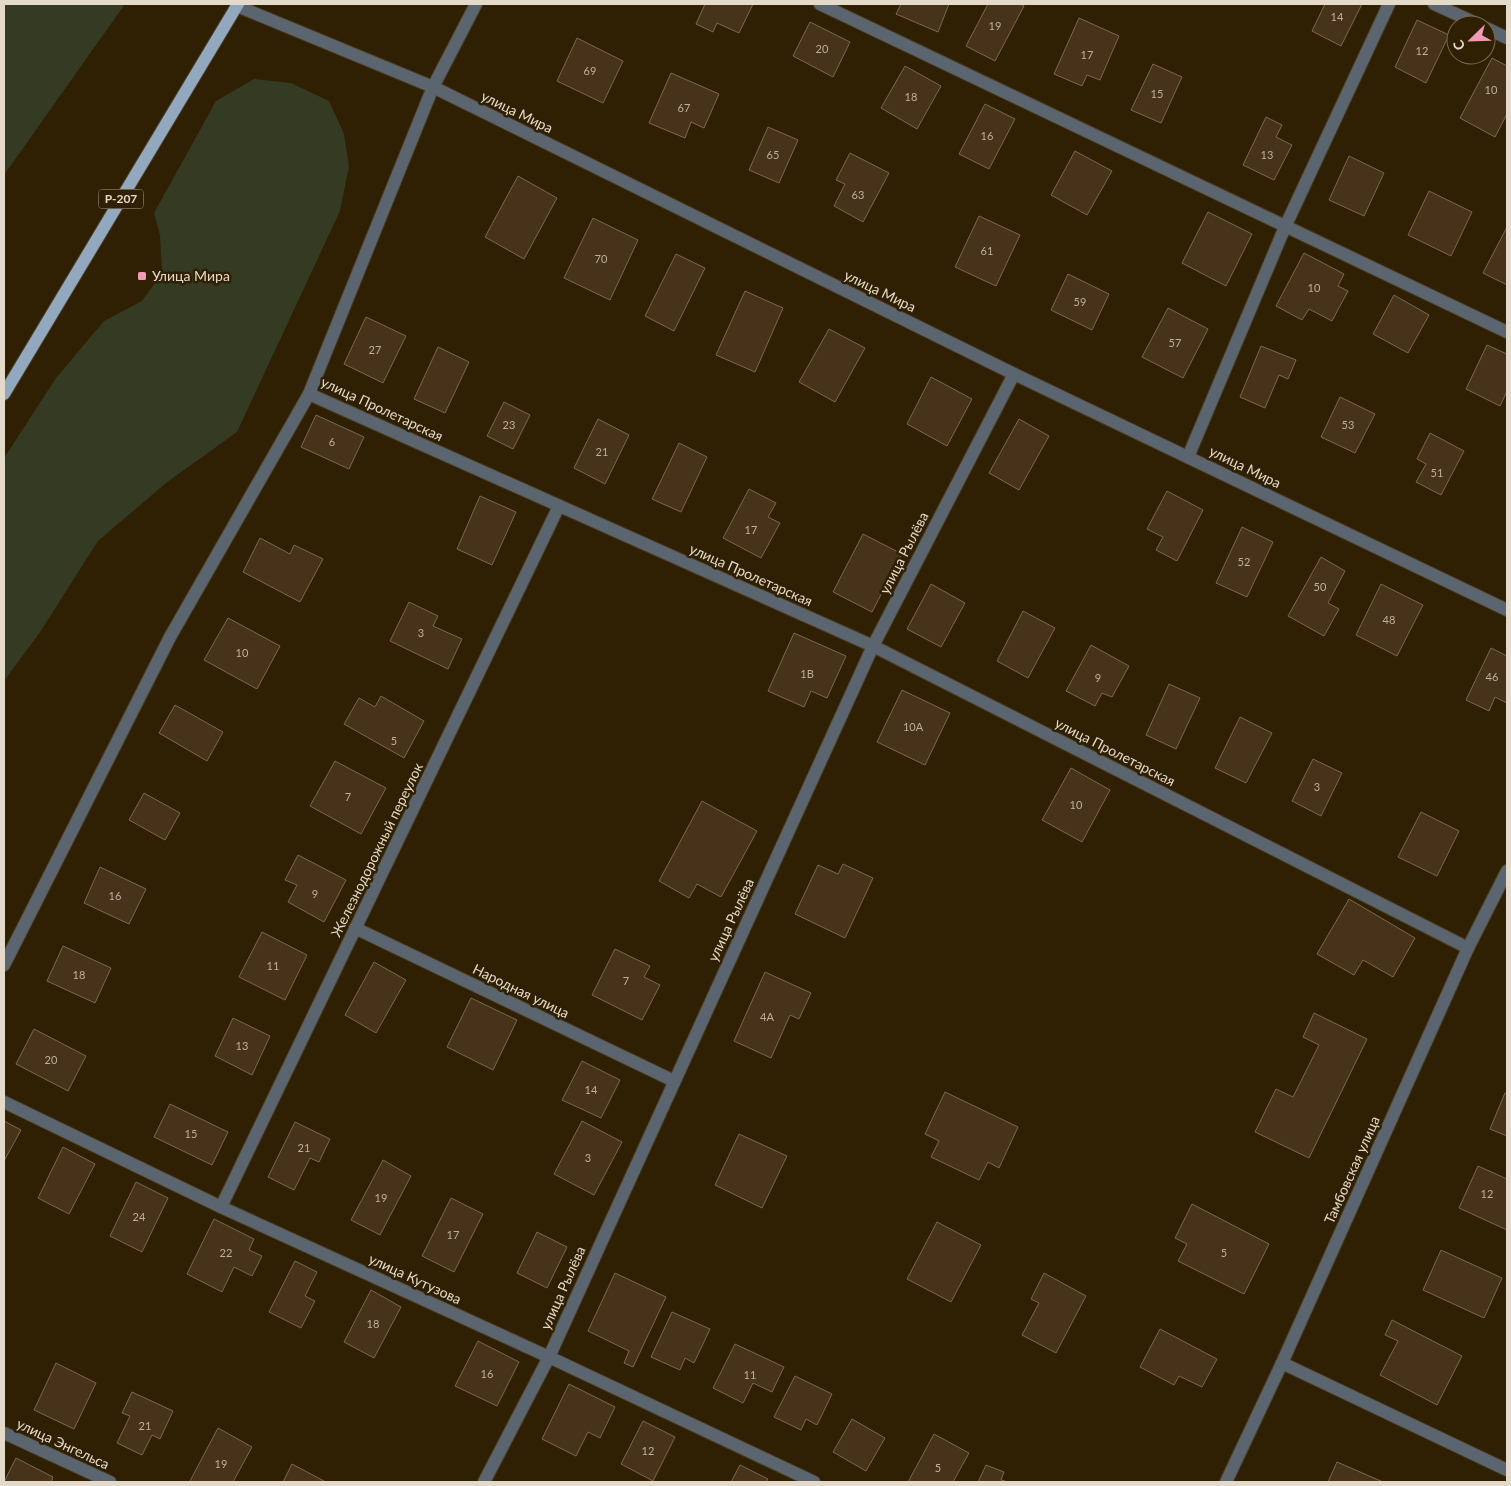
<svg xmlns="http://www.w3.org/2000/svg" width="1511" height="1486" font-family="Lato,sans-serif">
<rect width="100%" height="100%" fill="#2f1f03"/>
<g fill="#353b22">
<path d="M4,4H125L4,175Z"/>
<path d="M254,79L291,83L329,101L344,134L349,166L340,211L237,432L166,483L98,541L40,632L4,681V458L56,378L104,321L142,301L162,273L160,235L154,213L216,101Z"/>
</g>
<g fill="#473319" stroke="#7e684d">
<path d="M705,4H753L739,33L717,23L713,32L696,24Z"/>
<path d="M901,4H949L938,32L896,14Z"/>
<path d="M988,4H1020L1024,6L995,61L966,46Z"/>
<path d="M1325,4H1362L1341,46L1312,31Z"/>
<path d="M1079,18L1119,36L1100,80L1087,75L1082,86L1054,74Z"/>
<path d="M1417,20L1449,35L1426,83L1395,67Z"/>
<path d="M810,22L850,42L833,77L793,56Z"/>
<path d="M577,38L623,61L603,103L557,81Z"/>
<path d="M1492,58L1507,66V114L1495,137L1460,118Z"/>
<path d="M1153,64L1182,77L1161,123L1131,110Z"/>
<path d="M905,66L941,86L917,129L881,108Z"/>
<path d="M671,73L719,94L704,128L691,122L685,138L649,123Z"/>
<path d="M985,104L1015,119L989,169L959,154Z"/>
<path d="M1266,117L1282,125L1276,137L1292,145L1274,180L1243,165Z"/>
<path d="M768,127L798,140L779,183L749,170Z"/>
<path d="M1075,151L1112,171L1087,215L1051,195Z"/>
<path d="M850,153L889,173L863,222L834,206L845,184L836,180Z"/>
<path d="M1349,156L1384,173L1364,216L1329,200Z"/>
<path d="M518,176L557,198L524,259L485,237Z"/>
<path d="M1429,191L1472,212L1451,256L1408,235Z"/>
<path d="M1208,212L1252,234L1226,286L1182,263Z"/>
<path d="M979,216L1020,235L996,286L955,267Z"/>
<path d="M593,218L638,240L610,300L564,278Z"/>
<path d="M1507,227V285L1483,273Z"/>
<path d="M1304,253L1344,274L1338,286L1348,291L1332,321L1309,309L1302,320L1276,306Z"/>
<path d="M676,254L705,268L674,331L645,316Z"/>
<path d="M1068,274L1109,294L1092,330L1051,310Z"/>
<path d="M745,291L783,308L755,372L716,355Z"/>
<path d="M1394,295L1429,315L1408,353L1373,334Z"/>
<path d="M1168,308L1208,329L1183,378L1142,357Z"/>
<path d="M366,317L406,336L383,383L344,364Z"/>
<path d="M829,329L865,348L835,402L799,382Z"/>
<path d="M1487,345L1507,354V391L1500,406L1466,389Z"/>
<path d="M1261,346L1296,360L1288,379L1279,375L1265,408L1240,397Z"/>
<path d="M438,347L469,362L445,413L414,399Z"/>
<path d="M931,377L972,399L947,446L907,424Z"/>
<path d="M1340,397L1375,414L1355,453L1321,437Z"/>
<path d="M504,402L530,415L513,449L487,436Z"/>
<path d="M316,415L364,437L349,469L301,447Z"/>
<path d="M598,419L629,435L605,484L574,468Z"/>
<path d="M1019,419L1049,436L1019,490L989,473Z"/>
<path d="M1430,433L1464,451L1441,495L1416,482L1426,464L1417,459Z"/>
<path d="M679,443L707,457L681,512L652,499Z"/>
<path d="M749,489L776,503L768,517L780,523L761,558L723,538Z"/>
<path d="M1167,491L1203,510L1177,561L1156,550L1163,537L1147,529Z"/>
<path d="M480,496L516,512L492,565L457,549Z"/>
<path d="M1242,527L1273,542L1247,597L1216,583Z"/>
<path d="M863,534L902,554L872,612L833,592Z"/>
<path d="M260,538L290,554L294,545L323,559L300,602L243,572Z"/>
<path d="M1321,557L1345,571L1328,603L1339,609L1324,636L1288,616Z"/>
<path d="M931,584L965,603L941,647L907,629Z"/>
<path d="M1381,584L1423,605L1397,656L1356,635Z"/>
<path d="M409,602L438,616L433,626L462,639L448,669L390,641Z"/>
<path d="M1023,611L1055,628L1028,678L997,661Z"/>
<path d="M228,618L280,646L257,689L204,660Z"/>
<path d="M794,633L846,656L827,698L811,691L804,707L768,691Z"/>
<path d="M1091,645L1129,666L1112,697L1102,693L1095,706L1066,691Z"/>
<path d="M1491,648L1507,656V703L1495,697L1489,711L1466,700Z"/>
<path d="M1169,684L1200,698L1176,749L1146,735Z"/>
<path d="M902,690L950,713L925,765L877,742Z"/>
<path d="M381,696L424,721L404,758L344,724L359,698L375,707Z"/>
<path d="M175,705L223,732L207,761L159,733Z"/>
<path d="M1240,717L1272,733L1246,783L1215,768Z"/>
<path d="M1313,759L1342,773L1321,816L1292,801Z"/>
<path d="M335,761L386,788L361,834L310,806Z"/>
<path d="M1071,768L1110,790L1082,842L1042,820Z"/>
<path d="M144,793L180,813L165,840L129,820Z"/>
<path d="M702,801L757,831L721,897L697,884L689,898L659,881Z"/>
<path d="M1421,812L1459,831L1437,876L1398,857Z"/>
<path d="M298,855L346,880L324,922L288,902L297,885L285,880Z"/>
<path d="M843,864L873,878L845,938L795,914L818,865L838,874Z"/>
<path d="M100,867L146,889L129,924L84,903Z"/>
<path d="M1349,899L1415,938L1393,977L1363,960L1354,975L1317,954Z"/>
<path d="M262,932L307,955L285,1000L239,977Z"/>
<path d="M63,946L111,968L95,1003L47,981Z"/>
<path d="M615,949L650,966L644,977L660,985L642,1020L592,995Z"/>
<path d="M374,962L406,980L376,1033L345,1015Z"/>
<path d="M765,972L811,993L799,1019L790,1015L771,1058L734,1041Z"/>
<path d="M471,998L517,1020L493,1070L447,1047Z"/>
<path d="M1314,1013L1367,1039L1309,1158L1255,1132L1276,1089L1293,1097L1319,1045L1303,1037Z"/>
<path d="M233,1018L270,1036L252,1075L215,1056Z"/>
<path d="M34,1029L86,1056L68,1091L16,1064Z"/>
<path d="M582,1061L620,1080L601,1118L562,1100Z"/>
<path d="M945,1092L1018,1127L999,1168L988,1162L979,1180L931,1157L939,1141L925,1134Z"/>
<path d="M1505,1093L1507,1094V1136L1490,1129Z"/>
<path d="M170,1104L228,1132L212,1165L154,1137Z"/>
<path d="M4,1121L21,1130L4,1161Z"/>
<path d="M582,1121L622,1142L594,1195L554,1174Z"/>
<path d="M295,1122L330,1139L319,1162L310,1158L294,1190L268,1177Z"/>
<path d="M739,1134L787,1156L762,1208L715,1185Z"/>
<path d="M63,1147L95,1164L69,1214L38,1198Z"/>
<path d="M383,1160L411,1176L380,1235L351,1220Z"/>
<path d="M1478,1166L1507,1179V1230L1459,1208Z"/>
<path d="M136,1182L168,1198L142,1252L110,1236Z"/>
<path d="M451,1198L483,1214L454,1272L422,1256Z"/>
<path d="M1192,1204L1269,1244L1244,1294L1178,1261L1187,1244L1175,1238Z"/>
<path d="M214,1219L254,1239L249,1250L262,1256L252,1276L234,1267L222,1292L187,1274Z"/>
<path d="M937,1222L981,1245L951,1302L907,1279Z"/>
<path d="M537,1232L567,1247L547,1288L517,1273Z"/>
<path d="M1441,1250L1502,1278L1484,1318L1423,1290Z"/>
<path d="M295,1261L317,1272L305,1296L315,1301L301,1328L269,1312Z"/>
<path d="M615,1273L666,1297L633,1367L624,1363L629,1351L588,1331Z"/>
<path d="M1044,1273L1086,1296L1056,1353L1022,1335L1039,1303L1031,1299Z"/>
<path d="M371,1290L401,1307L374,1358L344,1342Z"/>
<path d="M672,1312L710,1329L694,1363L685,1358L680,1370L651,1357Z"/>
<path d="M1392,1320L1462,1356L1437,1405L1380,1375L1398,1341L1385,1335Z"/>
<path d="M1160,1329L1217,1359L1202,1387L1179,1376L1174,1385L1140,1367Z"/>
<path d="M478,1341L519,1362L497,1406L455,1386Z"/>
<path d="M735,1344L784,1367L772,1392L753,1383L743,1403L713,1388Z"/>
<path d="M56,1363L96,1383L74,1429L34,1410Z"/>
<path d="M795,1376L832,1394L817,1425L806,1419L801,1430L774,1417Z"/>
<path d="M569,1384L615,1407L600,1438L588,1432L576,1456L542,1439Z"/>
<path d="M132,1392L173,1411L160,1439L152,1435L142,1455L117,1443L130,1416L122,1413Z"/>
<path d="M852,1419L885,1438L866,1471L833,1452Z"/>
<path d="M643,1421L675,1437L653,1481L621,1464Z"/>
<path d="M218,1428L252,1447L233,1482H193L190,1481Z"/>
<path d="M934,1434L969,1453L953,1482H908Z"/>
<path d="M16,1458L53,1477L51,1482H4Z"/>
<path d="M1337,1462L1383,1482H1328Z"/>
<path d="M292,1464L324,1481V1482H283Z"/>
<path d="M740,1465L768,1479L766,1482H731Z"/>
<path d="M986,1465L1004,1472L1001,1480L1008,1482H978Z"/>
</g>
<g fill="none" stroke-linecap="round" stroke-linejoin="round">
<g stroke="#4c3d23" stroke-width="14">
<g id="street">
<path d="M476,4L433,87L309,394L873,646L1468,948"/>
<path d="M820,4C1050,112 1278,224 1507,332"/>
<path d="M1434,4L1480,25"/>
<path d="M237,6L433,87L1014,374L1507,610"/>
<path d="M1486,28L1507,38"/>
<path d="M1188,457L1285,227L1389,4"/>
<path d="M355,928L674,1081"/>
<path d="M4,965L170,637L309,394"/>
<path d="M4,1102L221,1207L549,1357L814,1482"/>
<path d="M221,1207L559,506"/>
<path d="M1282,1363L1507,1470"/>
<path d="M4,1433L110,1482"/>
<path d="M484,1482L549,1357L873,646L1014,374"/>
<path d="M1226,1482L1282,1363L1468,948L1507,871"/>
</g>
</g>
<g stroke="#4c3d23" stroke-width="14">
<path id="primary" d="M4,394L238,4"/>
</g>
<use href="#street" stroke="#5a6570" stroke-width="12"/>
<use href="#primary" stroke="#92a8bf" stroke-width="12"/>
</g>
<rect fill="#f09ab5" stroke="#2f1f03" stroke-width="2" x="137" y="271" width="10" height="10" rx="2.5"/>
<g text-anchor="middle" stroke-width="5" stroke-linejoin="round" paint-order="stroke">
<g font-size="11" fill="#bdb09e">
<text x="1337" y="21">14</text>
<text x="995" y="30">19</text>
<text x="822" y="53">20</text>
<text x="1422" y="55">12</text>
<text x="1087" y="59">17</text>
<text x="590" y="75">69</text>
<text x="1491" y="94">10</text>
<text x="1157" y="98">15</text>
<text x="911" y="101">18</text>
<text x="684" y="112">67</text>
<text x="987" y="140">16</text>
<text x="773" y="159">65</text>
<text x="1267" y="159">13</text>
<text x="858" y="199">63</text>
<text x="987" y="255">61</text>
<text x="601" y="263">70</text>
<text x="1314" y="292">10</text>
<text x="1080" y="306">59</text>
<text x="1175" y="347">57</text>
<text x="375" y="354">27</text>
<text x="509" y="429">23</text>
<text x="1348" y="429">53</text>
<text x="332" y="446">6</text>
<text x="602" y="456">21</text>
<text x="1437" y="477">51</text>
<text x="751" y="534">17</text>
<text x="1244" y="566">52</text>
<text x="1320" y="591">50</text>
<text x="1389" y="624">48</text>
<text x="421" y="637">3</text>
<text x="242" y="657">10</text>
<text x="807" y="678">1В</text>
<text x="1492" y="681">46</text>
<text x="1098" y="682">9</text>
<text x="913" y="731">10А</text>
<text x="394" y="745">5</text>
<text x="1317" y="791">3</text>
<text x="348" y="801">7</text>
<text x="1076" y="809">10</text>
<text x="315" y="898">9</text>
<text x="115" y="900">16</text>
<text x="273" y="970">11</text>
<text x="79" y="979">18</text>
<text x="626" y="985">7</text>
<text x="767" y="1021">4А</text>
<text x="242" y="1050">13</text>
<text x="51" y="1064">20</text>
<text x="591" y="1094">14</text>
<text x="191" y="1138">15</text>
<text x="304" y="1152">21</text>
<text x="588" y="1162">3</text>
<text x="1487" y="1198">12</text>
<text x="381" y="1202">19</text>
<text x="139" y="1221">24</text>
<text x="453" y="1239">17</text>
<text x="226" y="1257">22</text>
<text x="1224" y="1257">5</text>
<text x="373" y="1328">18</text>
<text x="487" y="1378">16</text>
<text x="750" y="1379">11</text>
<text x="145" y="1430">21</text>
<text x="648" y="1455">12</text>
<text x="221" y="1468">19</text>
<text x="938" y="1472">5</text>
</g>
<rect fill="#2f1f03" stroke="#aea28e" stroke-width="1" x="98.5" y="189.5" width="45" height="19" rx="4"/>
<g font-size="12" font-weight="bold" fill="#e4daca">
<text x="121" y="203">Р-207</text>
</g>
<g font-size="14" fill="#e4daca" stroke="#2f1f03">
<text transform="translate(517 112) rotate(26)" y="5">улица Мира</text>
<text transform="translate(880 291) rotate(26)" y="5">улица Мира</text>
<text transform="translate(382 409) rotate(25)" y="5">улица Пролетарская</text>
<text transform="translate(1245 467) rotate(26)" y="5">улица Мира</text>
<text transform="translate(904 553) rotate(-63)" y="5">улица Рылёва</text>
<text transform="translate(751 575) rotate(24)" y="5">улица Пролетарская</text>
<text transform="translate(1115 752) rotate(27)" y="5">улица Пролетарская</text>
<text transform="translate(377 850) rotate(-64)" y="5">Железнодорожный переулок</text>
<text transform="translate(731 920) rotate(-65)" y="5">улица Рылёва</text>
<text transform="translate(521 991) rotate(26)" y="5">Народная улица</text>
<text transform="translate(1352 1170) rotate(-66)" y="5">Тамбовская улица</text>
<text transform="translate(415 1279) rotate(25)" y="5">улица Кутузова</text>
<text transform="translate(563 1288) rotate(-66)" y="5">улица Рылёва</text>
<text transform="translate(63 1444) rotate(25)" y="5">улица Энгельса</text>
</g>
<g font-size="14" fill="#e4daca" stroke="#2f1f03" text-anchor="start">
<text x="152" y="281">Улица Мира</text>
</g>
</g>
<rect width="1511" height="1486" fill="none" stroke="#e4daca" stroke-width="10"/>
<g transform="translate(1471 40) rotate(247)"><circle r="24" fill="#2f1f03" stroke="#776a53"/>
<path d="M0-4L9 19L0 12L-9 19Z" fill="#f09ab5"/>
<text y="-8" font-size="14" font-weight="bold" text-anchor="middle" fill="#e4daca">С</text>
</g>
</svg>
